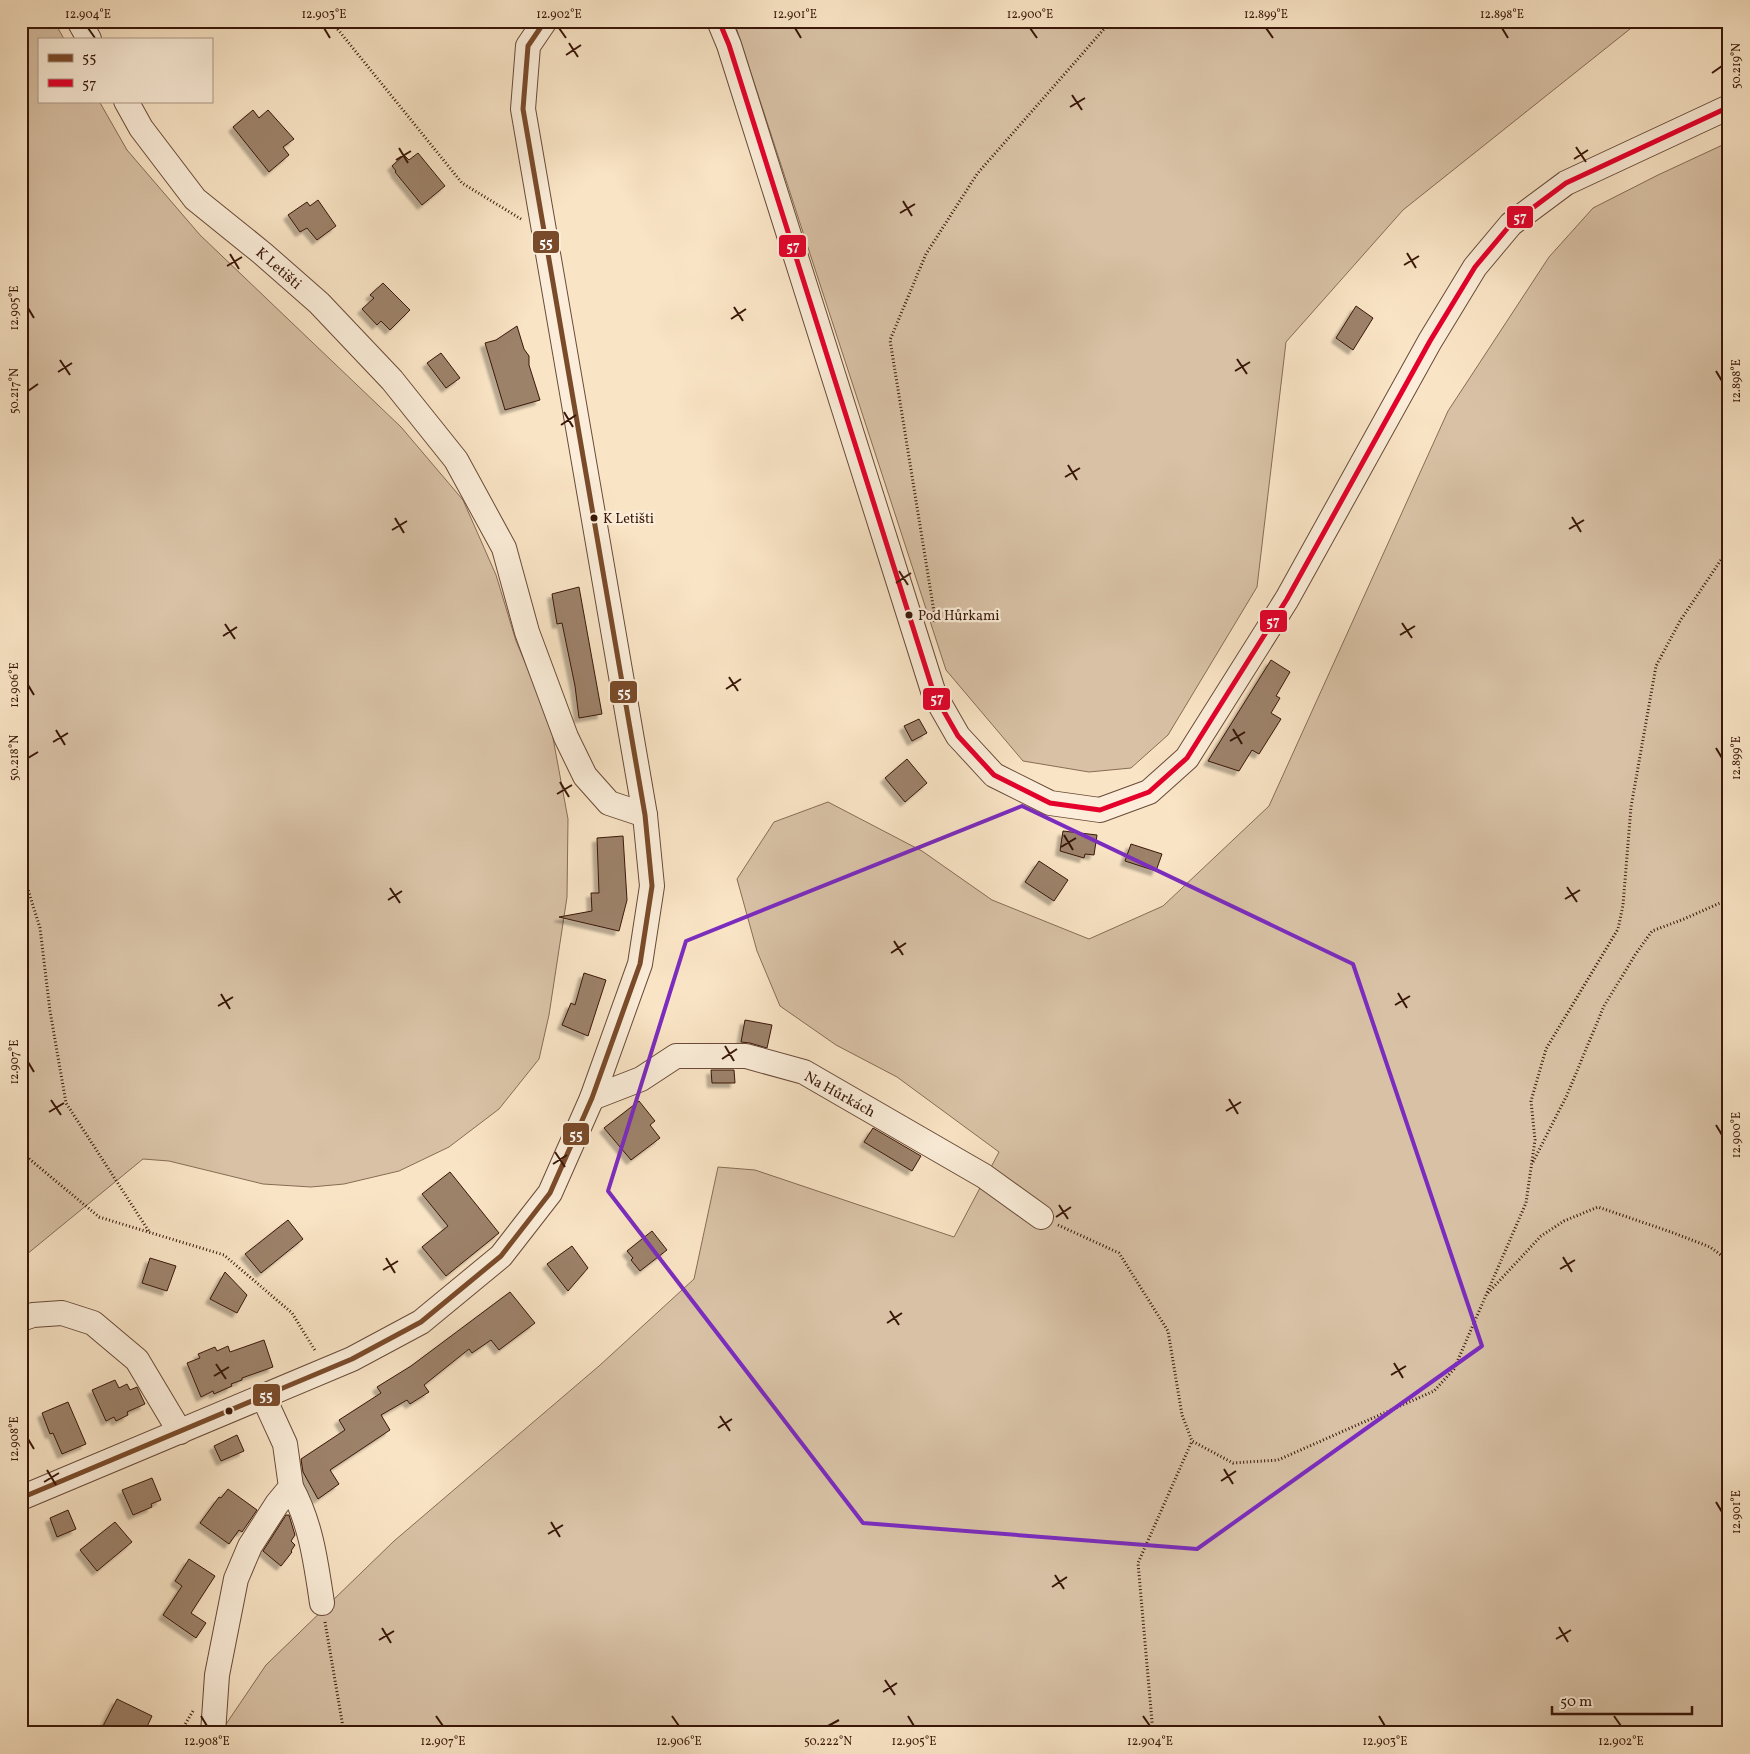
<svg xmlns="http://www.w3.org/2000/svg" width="1750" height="1754" font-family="Vollkorn,serif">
<defs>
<filter id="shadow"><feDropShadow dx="-4.5" dy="4.5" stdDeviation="1" flood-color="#0004"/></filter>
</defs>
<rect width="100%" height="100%" fill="#f9e4c5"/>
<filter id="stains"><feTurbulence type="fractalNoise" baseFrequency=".004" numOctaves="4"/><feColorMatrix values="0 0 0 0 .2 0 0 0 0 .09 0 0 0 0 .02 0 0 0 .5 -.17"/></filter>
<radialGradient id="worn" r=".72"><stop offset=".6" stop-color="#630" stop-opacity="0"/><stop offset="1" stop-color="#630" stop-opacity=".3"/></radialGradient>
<g fill="#d8c1a5" stroke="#886c56">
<path d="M21,21H54L64,39H39V101H99L127,150L200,235L401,427L463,500L496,575L516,641L550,722L568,819L567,897L549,1015L539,1059L499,1109L449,1147L399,1171L344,1184L311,1187L263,1184L169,1161L143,1159L21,1259Z"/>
<path d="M734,21H1640L1403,210L1286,342L1257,587L1168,735L1131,768L1089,772L1023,761L946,670Z"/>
<path d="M1729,142V1733H220L266,1665L394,1541L599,1366L694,1279L718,1167L755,1170L954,1237L999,1152L897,1077L836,1045L780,1006L757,951L737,879L774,822L828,802L922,851L992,900L1089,939L1163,906L1269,806L1448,411L1549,257L1593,208L1658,175Z"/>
</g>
<g fill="#9d826a" stroke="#391708" filter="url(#shadow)">
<path d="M253,110L259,118L268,110L294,139L283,147L289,155L269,172L233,127Z"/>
<path d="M418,153L445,186L422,205L395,172L396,171L392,166L404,155L409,160Z"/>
<path d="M318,200L336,226L317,240L307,228L300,232L288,215L307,202L310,206Z"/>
<path d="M383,283L410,310L390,330L381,321L377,325L362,309L374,298L370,295Z"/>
<path d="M1356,306L1373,318L1353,350L1336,338Z"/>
<path d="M517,326L524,349L529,356V365L540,400L505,410L485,343L496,340Z"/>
<path d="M441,353L460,378L446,388L427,363Z"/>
<path d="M579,587L602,714L579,718L575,686L562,623L557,624L552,594Z"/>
<path d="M1271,660L1290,672L1276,696L1280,698L1271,713L1281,719L1259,754L1252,750L1239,771L1208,761Z"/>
<path d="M919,719L927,733L912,741L904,726Z"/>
<path d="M907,759L927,783L905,802L885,778Z"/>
<path d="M1063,831L1097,835L1094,855L1085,854L1084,858L1060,851Z"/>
<path d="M623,836L627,900L619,931L559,917L592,911L591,893H599L597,838Z"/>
<path d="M1131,844L1162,854L1156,871L1125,861Z"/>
<path d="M1039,861L1068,880L1054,901L1025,882Z"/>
<path d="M584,973L606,980L588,1036L562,1025L571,1003L575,1005Z"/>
<path d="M745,1020L772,1025L767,1048L750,1043L741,1042Z"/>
<path d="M711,1070H734L735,1083H712Z"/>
<path d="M639,1101L655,1121L650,1125L660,1138L631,1160L604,1128Z"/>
<path d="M873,1128L921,1156L912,1171L864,1142Z"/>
<path d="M450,1172L499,1233L446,1276L422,1247L448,1226L422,1194Z"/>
<path d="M288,1220L303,1239L261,1273L245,1254Z"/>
<path d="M652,1231L667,1250L640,1271L631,1260L633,1258L627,1251Z"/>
<path d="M572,1246L588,1268L568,1291L547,1264Z"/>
<path d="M150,1258L176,1266L167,1291L142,1283Z"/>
<path d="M225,1272L247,1295L237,1313L210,1299Z"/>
<path d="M510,1292L535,1323L499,1350L491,1340L472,1353L469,1349L424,1385L429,1392L410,1404L407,1400L381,1415L390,1430L330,1470L339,1484L318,1499L303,1472L301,1459L345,1430L339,1420L381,1393L377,1387L411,1366Z"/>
<path d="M264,1340L273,1367L242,1378V1380L231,1384L232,1386L214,1394L213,1391L201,1397L187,1363L200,1358L198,1354L215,1347L217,1351L228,1346L230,1352Z"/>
<path d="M115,1380L119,1388L127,1384L130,1390L137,1387L145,1404L127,1412L128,1415L116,1421L114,1417L106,1421L92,1390Z"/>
<path d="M68,1402L86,1444L62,1454L53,1433L50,1434L42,1413Z"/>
<path d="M237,1435L244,1451L221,1461L214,1446Z"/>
<path d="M152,1478L161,1500L151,1504L152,1507L133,1515L122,1490Z"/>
<path d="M228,1489L257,1510L242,1532L239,1530L229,1544L200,1523L219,1497L221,1498Z"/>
<path d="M68,1510L76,1529L57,1537L50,1518Z"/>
<path d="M286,1515H289L295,1535L291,1541L295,1545L291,1551L292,1552L281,1566L263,1551Z"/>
<path d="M115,1522L132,1542L97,1571L80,1550Z"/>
<path d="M189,1559L215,1576L191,1613L206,1623L196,1638L163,1615L182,1586L175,1581Z"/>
<path d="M117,1699L152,1716L144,1733H112L102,1728Z"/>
</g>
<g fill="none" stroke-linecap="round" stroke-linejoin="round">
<g stroke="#694a37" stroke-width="26">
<g id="minor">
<path d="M79,21L89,39"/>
<path d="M719,21L729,45L934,694L958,736L994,775L1050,803L1100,810L1149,792L1187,758L1287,599L1430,341L1475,267L1511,224L1566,183L1729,107"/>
<path d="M126,101L141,128L195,199L262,253L319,303L392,380L456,460L504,548L527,632L566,737L585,776L609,803L645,815"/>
<path d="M592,1098L641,1079L676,1056H746L804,1072L984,1176L1041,1217"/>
<path d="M21,1319L33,1315L62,1313L93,1323L137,1360L180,1432"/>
<path d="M291,1487C311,1523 316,1563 322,1603"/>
<path d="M21,1498L352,1359L421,1322L501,1256L550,1193L592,1098L640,964L652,886L645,815L523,109L528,46L545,21"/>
<path d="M213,1733L217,1675L236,1579L250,1546L277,1504L291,1487L285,1444L263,1396"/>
</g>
</g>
<g stroke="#391708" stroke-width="3" stroke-dasharray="1 2.5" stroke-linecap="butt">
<path d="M331,21L462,183L521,219"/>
<path d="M934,622L935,618L890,340L926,254L977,174L1111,21"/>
<path d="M21,867L40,928L50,1011L66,1103L150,1233"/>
<path d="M21,1152L99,1217L224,1255L292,1313L316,1352"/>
<path d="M1533,1162L1567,1095L1604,1006L1635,955L1652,931L1684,919L1729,899"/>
<path d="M1058,1225L1119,1253L1168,1331L1182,1415L1192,1441L1233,1463L1278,1460L1434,1391L1454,1369L1526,1203L1535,1140L1531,1101L1546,1049L1618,929L1623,905L1631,807L1656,666L1680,621L1729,548"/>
<path d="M1488,1293L1541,1236L1564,1221L1598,1207L1671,1232L1710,1247L1729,1261"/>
<path d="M325,1622L344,1733"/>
<path d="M180,1733L193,1711"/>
<path d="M1153,1733L1138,1563L1192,1441"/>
</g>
<use href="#minor" stroke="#fbedd9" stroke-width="24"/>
<g stroke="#fbedd9" stroke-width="9">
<path id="bus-1" d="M21,1498L352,1359L421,1322L501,1256L550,1193L592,1098L640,964L652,886L645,815L523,109L528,46L545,21"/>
</g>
<g stroke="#fbedd9" stroke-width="9">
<path id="bus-2" d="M719,21L729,45L934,694L958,736L994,775L1050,803L1100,810L1149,792L1187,758L1287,599L1430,341L1475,267L1511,224L1566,183L1729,107"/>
</g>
<use href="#bus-1" stroke="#7a4b2a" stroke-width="5"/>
<use href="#bus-2" stroke="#e4002b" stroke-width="5"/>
</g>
<path fill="none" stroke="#7b2cbf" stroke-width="4" stroke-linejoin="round" d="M1022,806L1353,964L1482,1346L1197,1549L863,1523L608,1191L686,941Z"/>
<path fill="none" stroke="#391708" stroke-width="2" d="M88,28L95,38M324,28L330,38M559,28L566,38M795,28L801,38M1030,28L1037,38M1266,28L1273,38M1502,28L1508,38M569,43L578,57M566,55L581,45M1712,73L1722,66M1072,95L1082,110M1070,107L1085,98M1576,147L1586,162M399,148L408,163M1574,159L1588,150M396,160L411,151M903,201L912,216M900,213L915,204M1407,253L1416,268M230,254L239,269M1404,265L1419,256M227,266L242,257M734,307L743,321M28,308L34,318M731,319L746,309M1237,359L1247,374M60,360L70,375M1235,371L1250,362M1716,371L1722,381M58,372L72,363M28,391L38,384M564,412L573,427M561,425L576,415M1068,465L1077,480M1065,477L1080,468M1572,517L1581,532M395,518L404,533M1569,529L1584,520M392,530L407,521M899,571L908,585M896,583L911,573M1402,623L1412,638M225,624L235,639M1400,635L1415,626M223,636L237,627M729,677L738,691M28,685L34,695M726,689L741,679M1233,729L1242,744M56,730L65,745M1230,741L1245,732M53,742L68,733M1716,748L1722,758M28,758L38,752M560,782L569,797M557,794L572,785M1064,835L1073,850M1061,847L1076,838M1567,887L1577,902M390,888L400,903M1565,899L1580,890M388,900L402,891M894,941L903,955M891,953L906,943M1398,993L1407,1008M221,994L230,1009M1395,1005L1410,996M218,1006L233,997M725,1046L734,1061M722,1059L737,1049M28,1062L34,1072M1229,1099L1238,1114M51,1100L61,1115M1226,1111L1241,1102M49,1112L64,1103M1716,1125L1722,1135M555,1152L565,1167M553,1164L567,1155M1059,1205L1068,1219M1056,1217L1071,1207M1563,1257L1572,1272M386,1258L395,1273M1560,1269L1575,1260M383,1270L398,1261M890,1311L899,1325M887,1323L902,1313M1394,1363L1403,1378M216,1364L226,1379M1391,1375L1406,1366M214,1376L229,1367M720,1416L730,1431M718,1428L732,1419M28,1439L34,1449M1224,1469L1233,1484M47,1470L56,1485M1221,1481L1236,1471M44,1482L59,1473M1716,1502L1722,1512M551,1522L560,1537M548,1534L563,1525M1055,1575L1064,1589M1052,1587L1067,1577M1559,1627L1568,1642M382,1628L391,1643M1556,1639L1571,1630M379,1640L394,1631M885,1680L895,1695M883,1692L897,1683M201,1716L207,1726M436,1716L443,1726M672,1716L679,1726M908,1716L914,1726M1143,1716L1150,1726M1379,1716L1385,1726M1614,1716L1621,1726M828,1726L839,1720"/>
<g fill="#391708" stroke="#fbedd9" stroke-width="2">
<circle cx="594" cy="518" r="4.5"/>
<circle cx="909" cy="615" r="4.5"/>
<circle cx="229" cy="1411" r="4.5"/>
</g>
<g text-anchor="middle" stroke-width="4.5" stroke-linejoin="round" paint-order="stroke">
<g font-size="14" fill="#391708" stroke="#fbedd9" text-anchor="start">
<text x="603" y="523">K Letišti</text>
<text x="918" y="620">Pod Hůrkami</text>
</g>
<g font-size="15" fill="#391708" stroke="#fbedd9">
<text transform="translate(279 268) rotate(41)" y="5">K Letišti</text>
<text transform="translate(840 1094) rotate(29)" y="5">Na Hůrkách</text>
</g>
</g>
<g stroke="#fbedd9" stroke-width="2">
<rect x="1506" y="205" width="28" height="24" rx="5" fill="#e4002b"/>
<rect x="532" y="230" width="28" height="24" rx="5" fill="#7a4b2a"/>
<rect x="778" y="234" width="29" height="24" rx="5" fill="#e4002b"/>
<rect x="1259" y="609" width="29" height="24" rx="5" fill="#e4002b"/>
<rect x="609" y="680" width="29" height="24" rx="5" fill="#7a4b2a"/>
<rect x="922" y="687" width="29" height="24" rx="5" fill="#e4002b"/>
<rect x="562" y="1122" width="28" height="24" rx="5" fill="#7a4b2a"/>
<rect x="252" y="1383" width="29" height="24" rx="5" fill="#7a4b2a"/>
</g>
<g font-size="14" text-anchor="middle" font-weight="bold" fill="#fff">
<text x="1520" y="222">57</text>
<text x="546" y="247">55</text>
<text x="793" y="251">57</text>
<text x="1273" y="626">57</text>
<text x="624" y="697">55</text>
<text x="937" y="703">57</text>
<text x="576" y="1139">55</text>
<text x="266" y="1400">55</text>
</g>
<rect width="1750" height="1754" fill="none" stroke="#f9e4c5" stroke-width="55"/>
<rect x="38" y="38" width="175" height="65" fill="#fbedd9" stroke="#ad9785"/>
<rect x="48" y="54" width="25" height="8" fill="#7a4b2a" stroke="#ad9785"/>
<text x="82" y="62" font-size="15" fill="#391708">55</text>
<rect x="48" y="79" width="25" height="8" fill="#e4002b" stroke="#ad9785"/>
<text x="82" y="88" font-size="15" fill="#391708">57</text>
<path d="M1552 1706v8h140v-8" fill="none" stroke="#391708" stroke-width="2.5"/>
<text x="1560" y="1706" font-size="15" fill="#391708" stroke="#fbedd9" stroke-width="4" paint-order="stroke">50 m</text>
<rect x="28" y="28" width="1694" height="1698" fill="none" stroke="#391708" stroke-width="2"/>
<g font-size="12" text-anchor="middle" fill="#391708">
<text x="88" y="18">12.904°E</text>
<text x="324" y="18">12.903°E</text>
<text x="559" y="18">12.902°E</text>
<text x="795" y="18">12.901°E</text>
<text x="1030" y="18">12.900°E</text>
<text x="1266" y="18">12.899°E</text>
<text x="1502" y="18">12.898°E</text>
<text transform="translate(1736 66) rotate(-90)" y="4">50.219°N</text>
<text transform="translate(14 308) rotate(-90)" y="4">12.905°E</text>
<text transform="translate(1736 381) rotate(-90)" y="4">12.898°E</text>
<text transform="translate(14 391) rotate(-90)" y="4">50.217°N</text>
<text transform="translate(14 685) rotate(-90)" y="4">12.906°E</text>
<text transform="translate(1736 758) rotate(-90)" y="4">12.899°E</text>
<text transform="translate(14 758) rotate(-90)" y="4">50.218°N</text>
<text transform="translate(14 1062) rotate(-90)" y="4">12.907°E</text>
<text transform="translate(1736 1135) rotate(-90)" y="4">12.900°E</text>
<text transform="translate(14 1439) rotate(-90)" y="4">12.908°E</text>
<text transform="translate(1736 1512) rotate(-90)" y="4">12.901°E</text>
<text x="207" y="1745">12.908°E</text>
<text x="443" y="1745">12.907°E</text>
<text x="679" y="1745">12.906°E</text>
<text x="828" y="1745">50.222°N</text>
<text x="914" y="1745">12.905°E</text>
<text x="1150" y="1745">12.904°E</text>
<text x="1385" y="1745">12.903°E</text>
<text x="1621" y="1745">12.902°E</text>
</g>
<rect width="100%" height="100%" filter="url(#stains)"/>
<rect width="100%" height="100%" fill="url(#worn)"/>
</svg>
